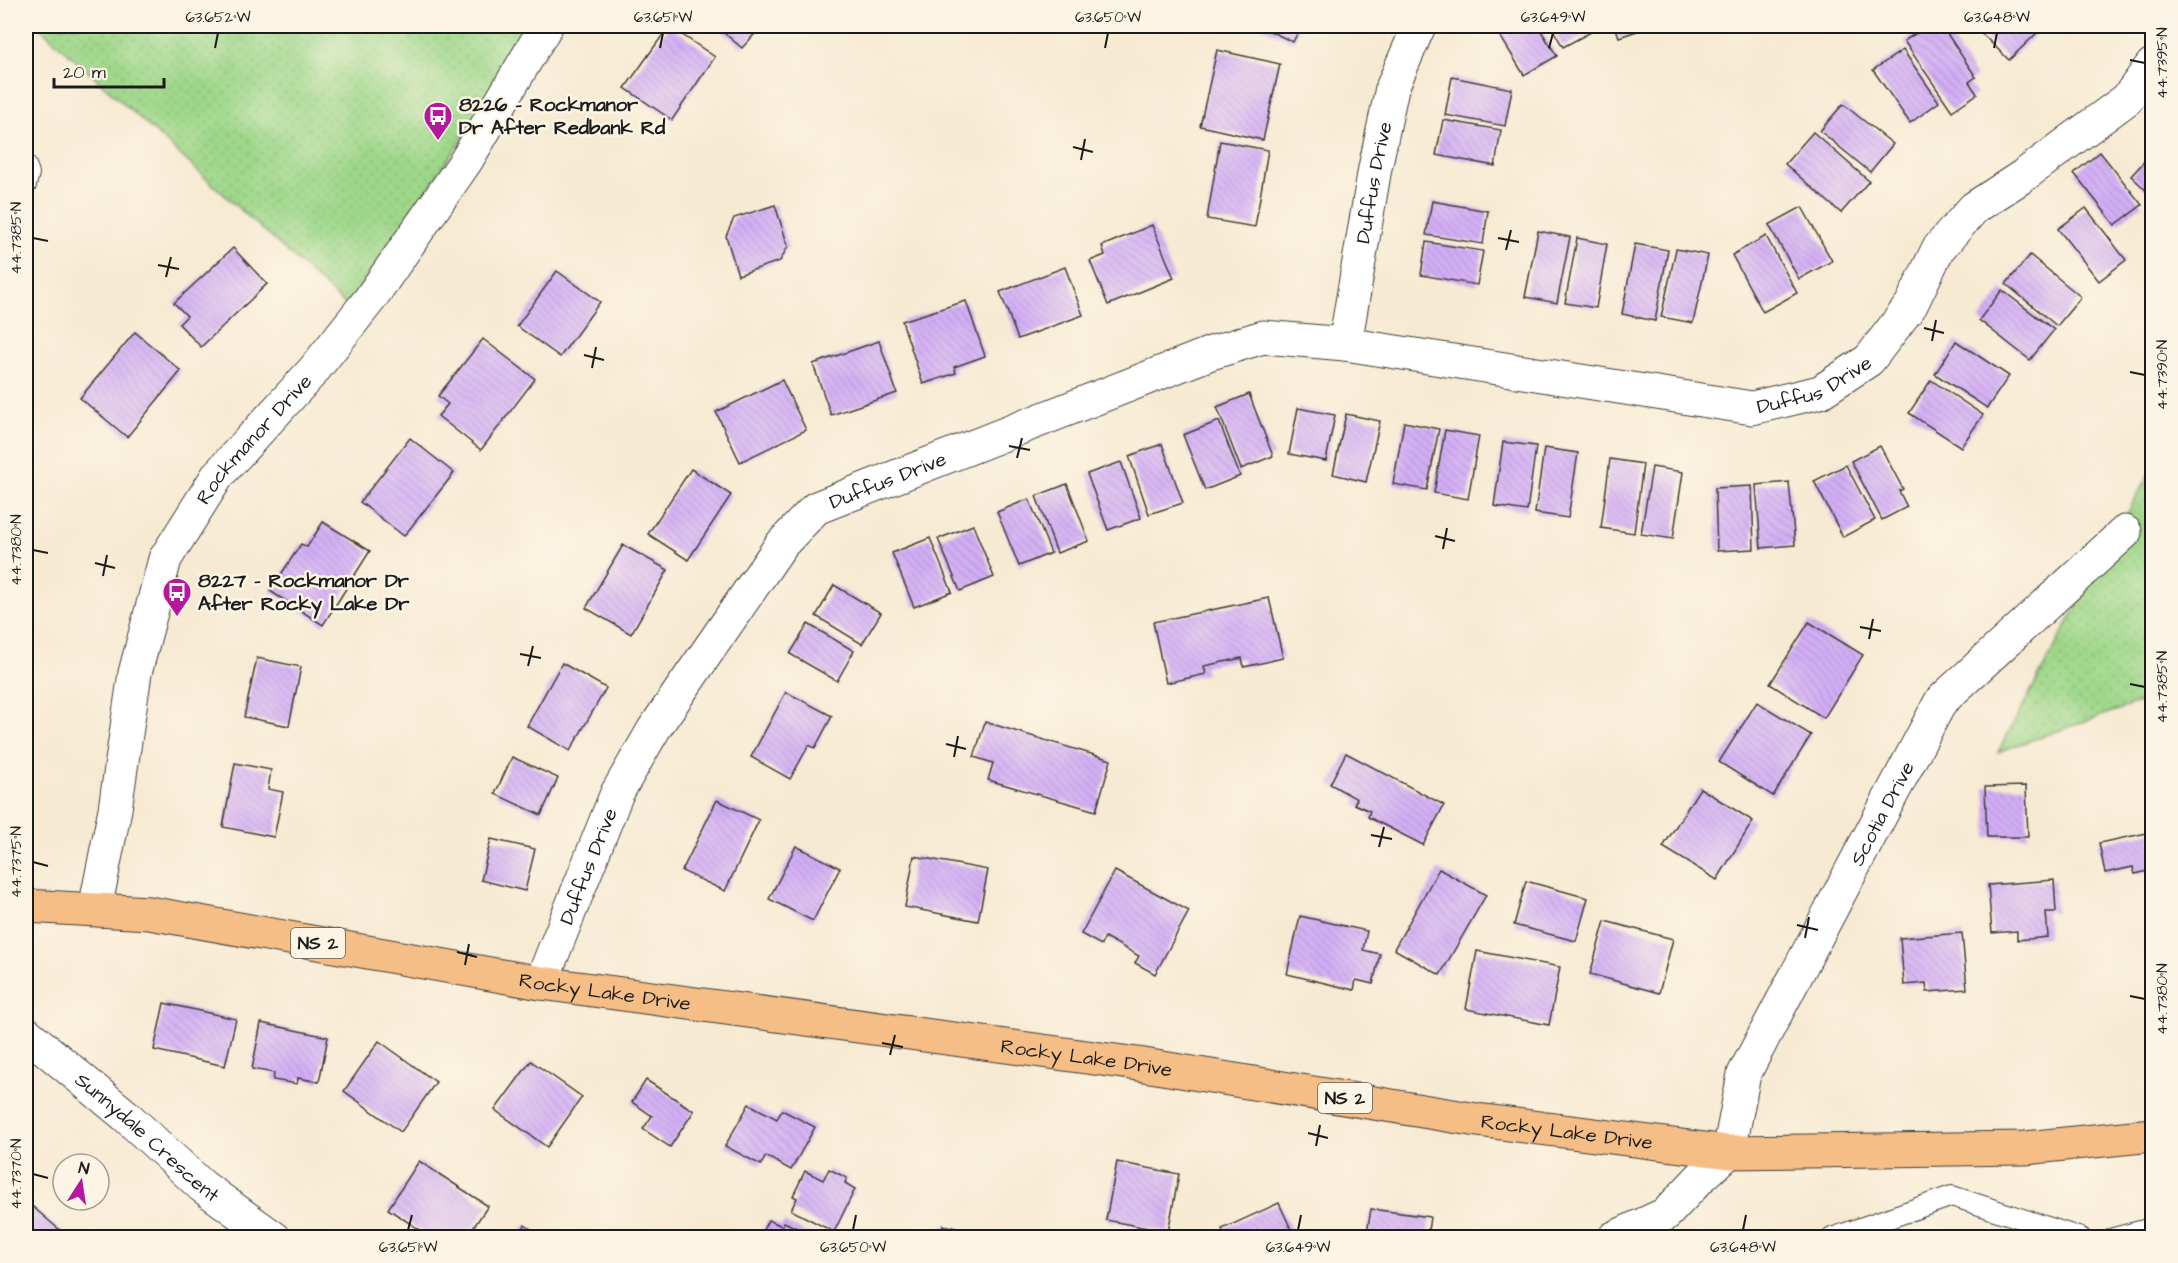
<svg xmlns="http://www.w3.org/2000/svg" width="2178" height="1263" font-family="'Architects Daughter',sans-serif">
<defs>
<pattern id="grass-dots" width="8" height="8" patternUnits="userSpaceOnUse" patternTransform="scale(1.5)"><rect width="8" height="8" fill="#9ed789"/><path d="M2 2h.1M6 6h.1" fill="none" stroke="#88b876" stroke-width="1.8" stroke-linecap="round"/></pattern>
<pattern id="building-back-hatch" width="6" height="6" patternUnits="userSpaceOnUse" patternTransform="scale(1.5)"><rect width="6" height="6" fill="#d3aef6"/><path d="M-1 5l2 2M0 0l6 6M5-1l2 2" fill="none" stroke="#b595d2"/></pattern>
</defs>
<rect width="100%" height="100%" fill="#fcf5e5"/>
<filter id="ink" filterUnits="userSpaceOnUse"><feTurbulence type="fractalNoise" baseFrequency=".0167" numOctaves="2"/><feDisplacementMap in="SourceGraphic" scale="12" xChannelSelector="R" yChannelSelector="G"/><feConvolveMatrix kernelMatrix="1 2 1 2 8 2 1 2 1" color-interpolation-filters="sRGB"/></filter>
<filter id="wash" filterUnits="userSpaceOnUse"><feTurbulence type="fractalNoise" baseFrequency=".008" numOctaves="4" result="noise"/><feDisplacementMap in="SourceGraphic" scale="24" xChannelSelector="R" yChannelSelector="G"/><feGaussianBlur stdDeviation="1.35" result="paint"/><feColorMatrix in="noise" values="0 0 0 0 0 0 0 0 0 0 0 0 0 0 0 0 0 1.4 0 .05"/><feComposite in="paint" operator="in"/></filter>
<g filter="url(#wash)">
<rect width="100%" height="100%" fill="#f7ead3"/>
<g fill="url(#grass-dots)" stroke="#5d7a52" stroke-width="1.5">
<path d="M38,26H540L347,306Z"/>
<path d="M2152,468V698L1998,752Z"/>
</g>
<g id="blocks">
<g fill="url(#building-back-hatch)">
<path d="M669,26L715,57L672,120L625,88Z"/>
<path d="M716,26H762L742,48Z"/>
<path d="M1259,26H1301L1293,42Z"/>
<path d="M1494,26H1538L1557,56L1524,75Z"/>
<path d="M1551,26H1590L1593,31L1563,47Z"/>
<path d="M1615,26H1652L1619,37Z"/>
<path d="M1927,26H1942L1976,77L1969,82L1977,94L1952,111L1904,41Z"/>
<path d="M1974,26H2036L2040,30L2009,60Z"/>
<path d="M1217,50L1280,64L1263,140L1200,126Z"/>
<path d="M1903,50L1939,102L1910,123L1873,70Z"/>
<path d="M1452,77L1512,89L1505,126L1445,115Z"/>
<path d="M1843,104L1893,144L1870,172L1820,131Z"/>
<path d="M1443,120L1501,130L1495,166L1436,155Z"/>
<path d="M1813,132L1869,181L1841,213L1785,164Z"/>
<path d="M1220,141L1268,150L1255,227L1207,219Z"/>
<path d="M2100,152L2142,205L2115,225L2074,173Z"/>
<path d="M2152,153V196L2131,176Z"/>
<path d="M1432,201L1488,211L1483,244L1426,235Z"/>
<path d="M775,205L788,246L780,261L738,275L726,236L734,218Z"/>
<path d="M1802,207L1832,261L1799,279L1769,225Z"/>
<path d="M2086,208L2126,260L2099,281L2058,229Z"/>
<path d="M1152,225L1174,278L1108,305L1090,261L1105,255L1102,246Z"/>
<path d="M1538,231L1570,237L1557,303L1525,297Z"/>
<path d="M1766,236L1797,293L1763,312L1732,255Z"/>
<path d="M1577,238L1607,244L1596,308L1565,303Z"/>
<path d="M1426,242L1483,251L1477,285L1421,275Z"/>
<path d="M1635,244L1668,250L1655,321L1622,314Z"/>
<path d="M233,248L267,284L201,347L179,324L187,316L174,303Z"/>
<path d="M1676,249L1708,255L1693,323L1661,317Z"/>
<path d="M2030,255L2081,297L2057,326L2006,284Z"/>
<path d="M1065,267L1083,315L1018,339L1000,292Z"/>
<path d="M557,271L600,302L560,357L517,326Z"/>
<path d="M2002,290L2054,330L2030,360L1979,320Z"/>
<path d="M966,301L985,356L954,367L956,373L923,384L902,321Z"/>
<path d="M135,332L181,371L127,437L80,398Z"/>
<path d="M483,339L535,379L481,450L438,416L448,404L438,396Z"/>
<path d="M879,341L897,393L831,415L813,364Z"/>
<path d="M1956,341L2009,376L1987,408L1935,374Z"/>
<path d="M782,380L806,430L740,462L716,412Z"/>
<path d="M1931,380L1983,415L1961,447L1909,413Z"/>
<path d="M1249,394L1273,456L1241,469L1217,407Z"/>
<path d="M1298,408L1335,415L1326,461L1289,454Z"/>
<path d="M1346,414L1380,421L1366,482L1333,474Z"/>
<path d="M1219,421L1240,476L1205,490L1183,435Z"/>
<path d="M1404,422L1439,429L1427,490L1393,484Z"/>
<path d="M1445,430L1479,436L1468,499L1434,493Z"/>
<path d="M410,438L454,473L404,536L360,502Z"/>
<path d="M1503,442L1536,446L1527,511L1494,506Z"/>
<path d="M1162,444L1183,503L1149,514L1129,456Z"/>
<path d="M1880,446L1903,489L1899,491L1907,507L1882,520L1851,461Z"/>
<path d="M1544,448L1578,453L1568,518L1535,513Z"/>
<path d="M1610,459L1643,464L1634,533L1601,528Z"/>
<path d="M1121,462L1141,518L1108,530L1087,474Z"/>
<path d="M1846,465L1875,520L1843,537L1814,481Z"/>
<path d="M1652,467L1683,472L1673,539L1641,534Z"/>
<path d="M691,469L731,495L688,560L648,534Z"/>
<path d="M1789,482L1795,545L1761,548L1756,485Z"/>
<path d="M1067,484L1089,541L1057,553L1036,496Z"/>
<path d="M1752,486L1754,549L1717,551L1715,488Z"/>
<path d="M1029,499L1051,553L1019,566L997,512Z"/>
<path d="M323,522L370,551L323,625L270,591L301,544L307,547Z"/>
<path d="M973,525L994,577L960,591L938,539Z"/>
<path d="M930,538L952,592L914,607L892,553Z"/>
<path d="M623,545L668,570L631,634L586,608Z"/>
<path d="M834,585L881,613L862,644L816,616Z"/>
<path d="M1269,598L1283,658L1244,667L1242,658L1204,666L1206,674L1166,683L1153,622Z"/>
<path d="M1809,622L1863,655L1824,718L1770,684Z"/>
<path d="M808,624L854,651L837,681L790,654Z"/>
<path d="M257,658L301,667L289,726L244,717Z"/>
<path d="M562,663L606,688L570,751L527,726Z"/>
<path d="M786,692L832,716L815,748L809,745L790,779L751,757Z"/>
<path d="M1757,702L1811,735L1773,796L1719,762Z"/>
<path d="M985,722L1111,760L1096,811L988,780L993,763L974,757Z"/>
<path d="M1346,753L1444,805L1423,845L1368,817L1370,811L1354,804L1357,799L1330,784Z"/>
<path d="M512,757L558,778L541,815L495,794Z"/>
<path d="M235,763L271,770L268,789L283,792L274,837L223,827Z"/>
<path d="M2026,786L2028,837H1987L1985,787Z"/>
<path d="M1700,788L1753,821L1717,880L1663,847Z"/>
<path d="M717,800L759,820L725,891L682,871Z"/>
<path d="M2152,832V870L2135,874L2133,867L2105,873L2099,843Z"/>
<path d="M491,839L535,849L525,891L481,880Z"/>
<path d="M796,846L840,868L813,921L769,899Z"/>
<path d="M914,856L988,870L978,921L905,907Z"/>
<path d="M1439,869L1486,895L1440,975L1394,949Z"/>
<path d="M1115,871L1189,911L1155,974L1135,963L1139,956L1105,937L1101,945L1081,934Z"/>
<path d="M2054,880L2056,912H2046L2048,937L2017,940V931L1992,933L1988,885Z"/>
<path d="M1526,881L1588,898L1576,941L1514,925Z"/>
<path d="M1300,916L1367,931L1363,950L1380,954L1373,984L1356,980L1354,990L1287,974Z"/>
<path d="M1605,921L1673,939L1659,993L1590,974Z"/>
<path d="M1962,933L1967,989L1927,992L1926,983L1904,985L1900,938Z"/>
<path d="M1477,951L1560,967L1549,1025L1466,1009Z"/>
<path d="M164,1003L236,1019L225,1066L154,1050Z"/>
<path d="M261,1023L328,1037L319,1082L298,1078L297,1084L273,1080L274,1073L252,1069Z"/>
<path d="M379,1041L436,1082L401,1132L344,1091Z"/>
<path d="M531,1061L582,1097L547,1147L495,1110Z"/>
<path d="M646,1080L694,1111L670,1147L643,1129L652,1116L632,1102Z"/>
<path d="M749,1104L777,1119L782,1110L815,1127L791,1170L766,1156L761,1165L725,1146Z"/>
<path d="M419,1161L488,1206L466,1238H432L388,1209Z"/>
<path d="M1117,1162L1179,1174L1168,1232L1106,1220Z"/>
<path d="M829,1169L847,1178L845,1183L855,1189L834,1232L791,1210L797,1198L793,1196L805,1171L823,1180Z"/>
<path d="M1279,1203L1295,1238H1226L1222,1229Z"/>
<path d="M33,1207L69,1238H26V1216Z"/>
<path d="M1371,1209L1430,1217L1427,1238H1366Z"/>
<path d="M768,1220L782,1226L784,1222L818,1238H759Z"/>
<path d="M525,1225L544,1238H518Z"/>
<path d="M943,1225L993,1237V1238H940Z"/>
</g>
</g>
</g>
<g filter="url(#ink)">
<use href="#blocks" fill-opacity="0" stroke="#3d3b37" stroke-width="1.5"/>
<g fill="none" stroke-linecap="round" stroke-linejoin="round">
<g stroke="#3d3b37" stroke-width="22">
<g id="service">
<path d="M26,165L29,173L26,185"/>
<path d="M1832,1238L1952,1196L2081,1238"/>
<path d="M2114,1238L2152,1228"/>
</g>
</g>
<g stroke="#3d3b37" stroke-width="35">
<g id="minor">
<path id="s1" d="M1345,344L1375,168L1392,88L1419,26"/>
<path id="s2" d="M95,909L115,809L135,673L165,559L218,475L313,371L370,299L466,161L546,26"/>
<path id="s3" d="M541,983L617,793L654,729L781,545L816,508L1211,353L1263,337L1345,344L1752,408L1820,392L1869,360L1911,305L1938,249L1974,208L2023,176L2127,99L2152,65"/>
<path id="s4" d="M26,1033L126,1116L202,1186L274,1238"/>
<path id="s5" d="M1614,1238L1666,1214L1700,1178L1729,1152L1744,1074L1941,701L2125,532"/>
</g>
</g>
<g stroke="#3d3b37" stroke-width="35">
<g id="primary">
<path id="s6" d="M26,906L149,913L541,983L1138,1064L1477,1120L1729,1152L2025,1148L2152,1135"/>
</g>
</g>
<use href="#service" stroke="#fff" stroke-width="20"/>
<use href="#minor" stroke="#fff" stroke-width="33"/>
<use href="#primary" stroke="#f5be86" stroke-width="33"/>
</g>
</g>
<path fill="none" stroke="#1c1c1c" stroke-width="2" d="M215,48L218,33M660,48L663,33M1105,48L1108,33M1549,48L1553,33M1994,48L1997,33M2130,60L2145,63M1073,147L1093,152M1081,160L1085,139M33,238L48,241M1498,238L1519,242M1506,250L1511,230M158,265L179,269M166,277L171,257M1924,328L1944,333M1932,341L1936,320M584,355L604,360M592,368L596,347M2130,372L2145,375M1009,446L1030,450M1017,458L1022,438M1435,536L1455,541M1443,549L1447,528M33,550L48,553M95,563L115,568M103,576L107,555M1860,627L1881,631M1869,639L1873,619M520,654L541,658M528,666L533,646M2130,684L2145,687M946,744L966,749M954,757L958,736M1371,835L1392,839M1379,847L1384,827M33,862L48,866M1797,925L1818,930M1805,938L1809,917M457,952L477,957M465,965L469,944M2130,996L2145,999M882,1043L903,1047M890,1055L895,1035M1308,1133L1328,1138M1316,1146L1320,1125M33,1174L48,1178M408,1230L412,1215M853,1230L856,1215M1298,1230L1301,1215M1743,1230L1746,1215"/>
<defs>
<g id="bus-pin" transform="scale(1.5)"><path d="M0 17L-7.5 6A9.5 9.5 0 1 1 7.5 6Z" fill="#b5179e" stroke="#fcf5e5"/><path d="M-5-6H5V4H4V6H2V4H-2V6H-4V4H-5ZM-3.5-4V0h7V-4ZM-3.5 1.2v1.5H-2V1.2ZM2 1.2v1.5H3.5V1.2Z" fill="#fff"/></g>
</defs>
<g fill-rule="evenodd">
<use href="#bus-pin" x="438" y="116"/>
<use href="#bus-pin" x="177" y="592"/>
</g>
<g text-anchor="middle" stroke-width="5" stroke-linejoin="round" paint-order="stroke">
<g fill="#fcf5e5" stroke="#5f5d58" stroke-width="1.5">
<rect x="291" y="928" width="54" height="30" rx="4.5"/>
<rect x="1318" y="1083" width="54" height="30" rx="4.5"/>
</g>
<g font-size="18" font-weight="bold" fill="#1c1c1c">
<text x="318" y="949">NS 2</text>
<text x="1345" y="1104">NS 2</text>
</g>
<g font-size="20" font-weight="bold" fill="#1c1c1c" stroke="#fcf5e5" text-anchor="start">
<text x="459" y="111">8226 - Rockmanor<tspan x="459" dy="23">Dr After Redbank Rd</tspan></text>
<text x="198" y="587">8227 - Rockmanor Dr<tspan x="198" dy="23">After Rocky Lake Dr</tspan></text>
</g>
<g font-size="20" fill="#1c1c1c" stroke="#fcf5e5">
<text dy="7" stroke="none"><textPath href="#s1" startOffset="164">Duffus Drive</textPath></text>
<text dy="7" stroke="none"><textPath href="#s3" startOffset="1593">Duffus Drive</textPath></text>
<text dy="7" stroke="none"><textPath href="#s2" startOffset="507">Rockmanor Drive</textPath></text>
<text dy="7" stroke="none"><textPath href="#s3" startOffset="630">Duffus Drive</textPath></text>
<text dy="7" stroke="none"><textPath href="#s5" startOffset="520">Scotia Drive</textPath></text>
<text dy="7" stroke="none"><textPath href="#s3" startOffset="126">Duffus Drive</textPath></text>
<text dy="7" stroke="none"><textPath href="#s6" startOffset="586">Rocky Lake Drive</textPath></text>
<text dy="7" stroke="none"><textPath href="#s6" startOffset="1072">Rocky Lake Drive</textPath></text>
<text dy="7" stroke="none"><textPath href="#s6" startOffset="1558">Rocky Lake Drive</textPath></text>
<text dy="7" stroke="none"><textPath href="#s4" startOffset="160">Sunnydale Crescent</textPath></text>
</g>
</g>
<rect width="2178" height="1263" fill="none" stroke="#fcf5e5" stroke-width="66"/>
<g transform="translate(81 1182) rotate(12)"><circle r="28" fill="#fcf5e5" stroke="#a29e95" stroke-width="1.5"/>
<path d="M0-4.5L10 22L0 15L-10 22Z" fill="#b5179e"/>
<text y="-9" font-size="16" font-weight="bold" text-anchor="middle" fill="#1c1c1c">N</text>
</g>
<path d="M54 78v9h110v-9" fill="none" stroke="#1c1c1c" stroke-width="3"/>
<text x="63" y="78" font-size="18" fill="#1c1c1c" stroke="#fcf5e5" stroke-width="4.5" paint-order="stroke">20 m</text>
<rect x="33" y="33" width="2112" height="1197" fill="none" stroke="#1c1c1c" stroke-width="2"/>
<g font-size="15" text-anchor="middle" fill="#1c1c1c">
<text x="218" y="22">63.652°W</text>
<text x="663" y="22">63.651°W</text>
<text x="1108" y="22">63.650°W</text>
<text x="1553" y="22">63.649°W</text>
<text x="1997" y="22">63.648°W</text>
<text transform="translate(2162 63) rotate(-90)" y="5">44.7395°N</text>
<text transform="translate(16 238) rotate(-90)" y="5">44.7385°N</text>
<text transform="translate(2162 375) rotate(-90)" y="5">44.7390°N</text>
<text transform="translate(16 550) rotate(-90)" y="5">44.7380°N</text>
<text transform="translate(2162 687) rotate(-90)" y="5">44.7385°N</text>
<text transform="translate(16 862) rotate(-90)" y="5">44.7375°N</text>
<text transform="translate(2162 999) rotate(-90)" y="5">44.7380°N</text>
<text transform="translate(16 1174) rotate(-90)" y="5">44.7370°N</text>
<text x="408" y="1252">63.651°W</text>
<text x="853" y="1252">63.650°W</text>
<text x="1298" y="1252">63.649°W</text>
<text x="1743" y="1252">63.648°W</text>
</g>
</svg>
